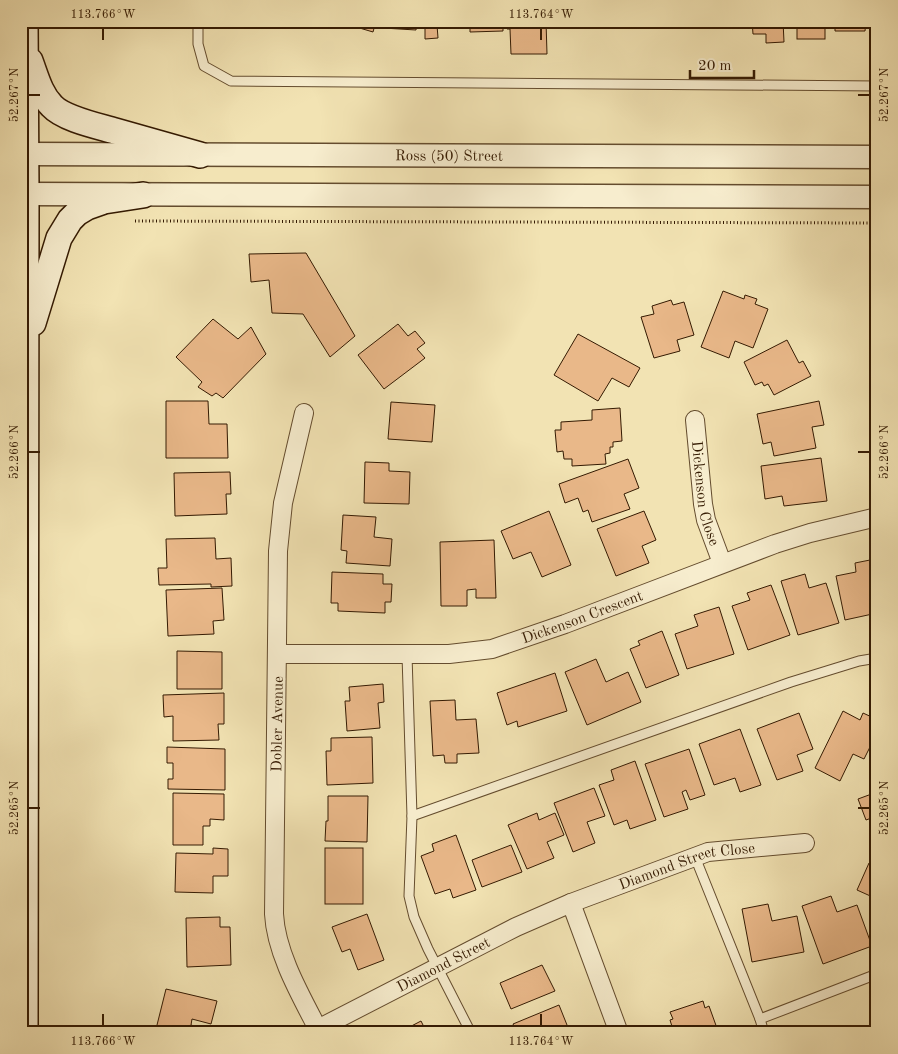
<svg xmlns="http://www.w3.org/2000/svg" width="898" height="1054" font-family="'Old Standard TT',serif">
<rect width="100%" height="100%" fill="#f2e3b3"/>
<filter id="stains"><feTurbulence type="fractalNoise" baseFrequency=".004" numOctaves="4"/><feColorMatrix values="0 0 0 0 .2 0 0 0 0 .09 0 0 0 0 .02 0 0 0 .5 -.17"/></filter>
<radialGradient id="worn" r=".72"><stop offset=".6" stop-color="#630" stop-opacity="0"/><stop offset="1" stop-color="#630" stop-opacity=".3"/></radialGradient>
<g fill="#e9b889" stroke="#341a02">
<path d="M336,21H376L373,32Z"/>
<path d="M384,21H417L416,30L383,28Z"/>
<path d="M425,21H458V24L437,25L438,38L425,39Z"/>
<path d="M465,21H503V31L470,32V25H465Z"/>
<path d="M507,21H546L547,54H511L510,29H507Z"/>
<rect x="673" y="21" width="34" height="4"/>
<path d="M752,21H783L784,42L766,43V34H753Z"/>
<rect x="797" y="21" width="28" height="18"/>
<path d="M835,21H866L865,31H835Z"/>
<path d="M306,253L355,336L330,357L303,314L272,313L269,280L251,282L249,254Z"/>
<path d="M723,291L744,299L745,295L757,299L755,304L768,309L753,348L735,341L729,358L701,347Z"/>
<path d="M671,300L673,305L684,302L694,335L677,340L680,351L654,358L641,317L654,314L652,306Z"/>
<path d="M213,319L238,339L251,327L266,354L223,398L216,393L212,396L198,387L202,382L176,357Z"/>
<path d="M398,324L408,336L415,331L425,343L417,349L425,358L384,389L358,355Z"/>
<path d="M578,334L640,368L629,387L612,378L598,401L554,375Z"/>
<path d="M787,340L799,363L803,361L811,376L774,395L768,384L764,386L762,382L755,385L744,362Z"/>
<path d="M166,401H208L209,424H227L228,458H166Z"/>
<path d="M819,401L824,425L812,427L816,448L774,456L771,442L763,444L757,414Z"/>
<path d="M391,402L435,405L432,442L388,439Z"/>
<path d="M620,408L622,441L613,442V447H610V453L605,454L606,464L572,466V459H564L563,451L557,452L555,430H561V422L592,420V410Z"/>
<path d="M821,458L827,501L784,506L782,496L765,499L761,466Z"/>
<path d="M628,459L639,488L624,494L630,509L592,522L588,510L583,512L578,498L565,503L559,484Z"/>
<path d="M365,462L389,463V471L410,472L409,504L364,503Z"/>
<path d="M230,472L231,494H226L227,514L175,516L174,473Z"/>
<path d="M549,511L571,565L542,577L531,552L513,559L501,531Z"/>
<path d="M644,511L656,540L642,546L649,563L616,576L597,529Z"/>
<path d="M343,515L376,517L374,537L392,539L390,566L346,563L347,551L341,550Z"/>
<path d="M215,538L216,559L231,558L232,586L211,587V584L159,585L158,568H167L166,539Z"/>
<path d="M494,540L496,598H476V589L467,590V606H441L440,542Z"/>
<path d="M870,560L873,575H877V613L845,620L836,576L856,572L855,563Z"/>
<path d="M332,572L383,574V584H392L391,602H385V613L338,611V603H331Z"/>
<path d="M805,574L809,588L826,583L839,623L798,635L781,581Z"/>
<path d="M771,585L790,635L748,650L732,606L750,600L747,593Z"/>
<path d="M222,588L224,620L213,621L214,634L168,636L166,590Z"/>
<path d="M719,607L734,654L687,669L675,634L698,626L694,615Z"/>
<path d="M662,631L679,675L646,688L630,649L640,645L638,641Z"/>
<path d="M177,651L222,652V689H177Z"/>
<path d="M596,659L606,682L628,672L641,702L587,725L565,672Z"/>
<path d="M555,673L567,711L518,727L517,721L507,725L497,693Z"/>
<path d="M383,684L384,702L378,703L380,728L347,731L345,701H350L349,687Z"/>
<path d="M224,693V724H218L219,740L173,741V716L164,717L163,695Z"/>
<path d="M455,700L456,720L476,719L479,753L457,754V763H445L444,755L433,756L430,701Z"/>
<path d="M843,711L860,720L863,713L876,719L872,726L877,728V733L864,759L853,754L840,781L815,768Z"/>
<path d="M799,713L813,749L797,755L803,771L777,780L757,729Z"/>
<path d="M740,729L761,785L740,792L735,778L714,785L699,744Z"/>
<path d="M372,737L373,783L327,785L326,751H331V738Z"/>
<path d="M167,747L225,749V790L168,789V779H173V763H167Z"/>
<path d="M689,749L705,795L690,800L686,790L682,792L688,809L664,817L645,764Z"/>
<path d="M635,761L656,820L630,829L627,820L614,825L599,785L614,780L611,770Z"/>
<path d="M594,788L605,816L587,822L595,843L573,852L554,803Z"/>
<path d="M877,792V816L866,820L858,799Z"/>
<path d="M173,793L224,794V820L210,819V826H203V845H173Z"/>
<path d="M328,796H368L367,842L325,841L326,821H328Z"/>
<path d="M537,813L539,820L555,813L564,835L547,842L554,858L527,869L508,825Z"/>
<path d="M456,835L476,890L453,898L450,889L435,894L421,856L434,851L432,844Z"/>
<path d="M511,845L522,872L482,887L472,860Z"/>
<path d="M213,848L228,849V876H213V893L175,892L176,853L213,854Z"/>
<rect x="325" y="848" width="38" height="56"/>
<path d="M869,863L877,866V899L857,890Z"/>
<path d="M831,896L837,912L857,905L872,946L823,964L802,906Z"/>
<path d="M768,904L772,921L797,916L804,952L752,962L742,909Z"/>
<path d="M367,914L384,960L358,970L350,949L342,952L332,927Z"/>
<path d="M220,917V927H230L231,965L187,967L186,918Z"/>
<path d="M542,965L555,991L511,1009L500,983Z"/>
<path d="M166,989L217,1001L211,1024L192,1019L191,1025L204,1029L203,1033H155Z"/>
<path d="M703,1001L705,1008L709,1006L718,1031L712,1033H674L670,1020L673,1019L670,1012Z"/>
<path d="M559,1005L569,1030L564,1033H517L513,1024Z"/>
<path d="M421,1021L427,1033H398Z"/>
</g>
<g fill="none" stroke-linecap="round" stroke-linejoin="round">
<g stroke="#644c2e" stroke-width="11">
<g id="service">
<path d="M198,21V44L204,66L231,81L877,86"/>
<path d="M407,655L412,816L409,896L414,917L428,949L471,1033"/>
<path d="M412,816L791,682L859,661L877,658"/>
<path d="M695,857L760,1019L764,1033"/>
<path d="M760,1019L877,974"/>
</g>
</g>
<g stroke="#644c2e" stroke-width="20">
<g id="minor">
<path d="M304,413L283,503L278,551L274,914C276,954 302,998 320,1033"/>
<path id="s1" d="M695,420L703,504L706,520L722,563"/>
<path id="s2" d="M278,654H449L492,649L565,624L775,544L810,533L877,517"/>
<path d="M571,903L619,1033"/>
<path id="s3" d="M310,1033L516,927L571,903L708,852L805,843"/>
</g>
</g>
<g stroke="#644c2e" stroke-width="25">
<g id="tertiary">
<path id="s4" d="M25,154L877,157"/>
<path d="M26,194L877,197"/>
</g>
</g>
<g stroke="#341a02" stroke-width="28">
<g id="secondary">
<path d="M25,21L26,194L25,1033"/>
<path d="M30,61C36,77 40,94 52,106C64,119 98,126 115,131C144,139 172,147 200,155"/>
<path d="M33,323L59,238L70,220L77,213L87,207L104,201L143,195"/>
</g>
</g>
<path stroke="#341a02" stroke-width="3" stroke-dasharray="1 2.5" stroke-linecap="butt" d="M135,221L877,223"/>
<use href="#service" stroke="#f7edce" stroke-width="9"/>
<use href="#minor" stroke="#f7edce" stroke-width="18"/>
<use href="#tertiary" stroke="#f7edce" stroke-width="22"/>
<use href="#secondary" stroke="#f7edce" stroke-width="25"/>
</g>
<path fill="none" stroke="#341a02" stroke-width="2" d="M103,28V40M541,28V40M28,95H40M858,95H870M28,452H40M858,452H870M28,808H40M858,808H870M103,1014V1026M541,1014V1026"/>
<g text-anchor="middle" stroke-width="4.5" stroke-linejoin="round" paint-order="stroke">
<g font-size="15" fill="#341a02" stroke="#f7edce">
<text dy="5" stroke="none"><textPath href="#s4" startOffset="424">Ross (50) Street</textPath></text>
<text dy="5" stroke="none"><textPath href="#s1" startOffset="74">Dickenson Close</textPath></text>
<text dy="5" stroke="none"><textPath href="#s2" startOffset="310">Dickenson Crescent</textPath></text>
<text transform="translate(277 724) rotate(-89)" y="5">Dobler Avenue</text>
<text dy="5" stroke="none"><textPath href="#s3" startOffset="414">Diamond Street Close</textPath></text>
<text dy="5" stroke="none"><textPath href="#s3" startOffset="150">Diamond Street</textPath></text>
</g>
</g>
<rect width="898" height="1054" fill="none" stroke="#f2e3b3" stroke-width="55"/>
<path d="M690 70v8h64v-8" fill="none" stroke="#341a02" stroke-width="2.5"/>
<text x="698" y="70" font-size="15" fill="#341a02" stroke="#f7edce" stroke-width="4" paint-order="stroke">20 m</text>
<rect x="28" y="28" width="842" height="998" fill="none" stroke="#341a02" stroke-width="2"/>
<g font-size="12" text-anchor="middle" fill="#341a02">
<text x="103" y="18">113.766°W</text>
<text x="541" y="18">113.764°W</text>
<text transform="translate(14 95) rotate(-90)" y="4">52.267°N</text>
<text transform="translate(884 95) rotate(-90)" y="4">52.267°N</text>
<text transform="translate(14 452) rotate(-90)" y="4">52.266°N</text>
<text transform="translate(884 452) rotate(-90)" y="4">52.266°N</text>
<text transform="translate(14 808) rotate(-90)" y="4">52.265°N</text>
<text transform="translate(884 808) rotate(-90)" y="4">52.265°N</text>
<text x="103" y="1045">113.766°W</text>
<text x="541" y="1045">113.764°W</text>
</g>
<rect width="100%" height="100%" filter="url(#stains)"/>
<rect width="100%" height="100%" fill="url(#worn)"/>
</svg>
